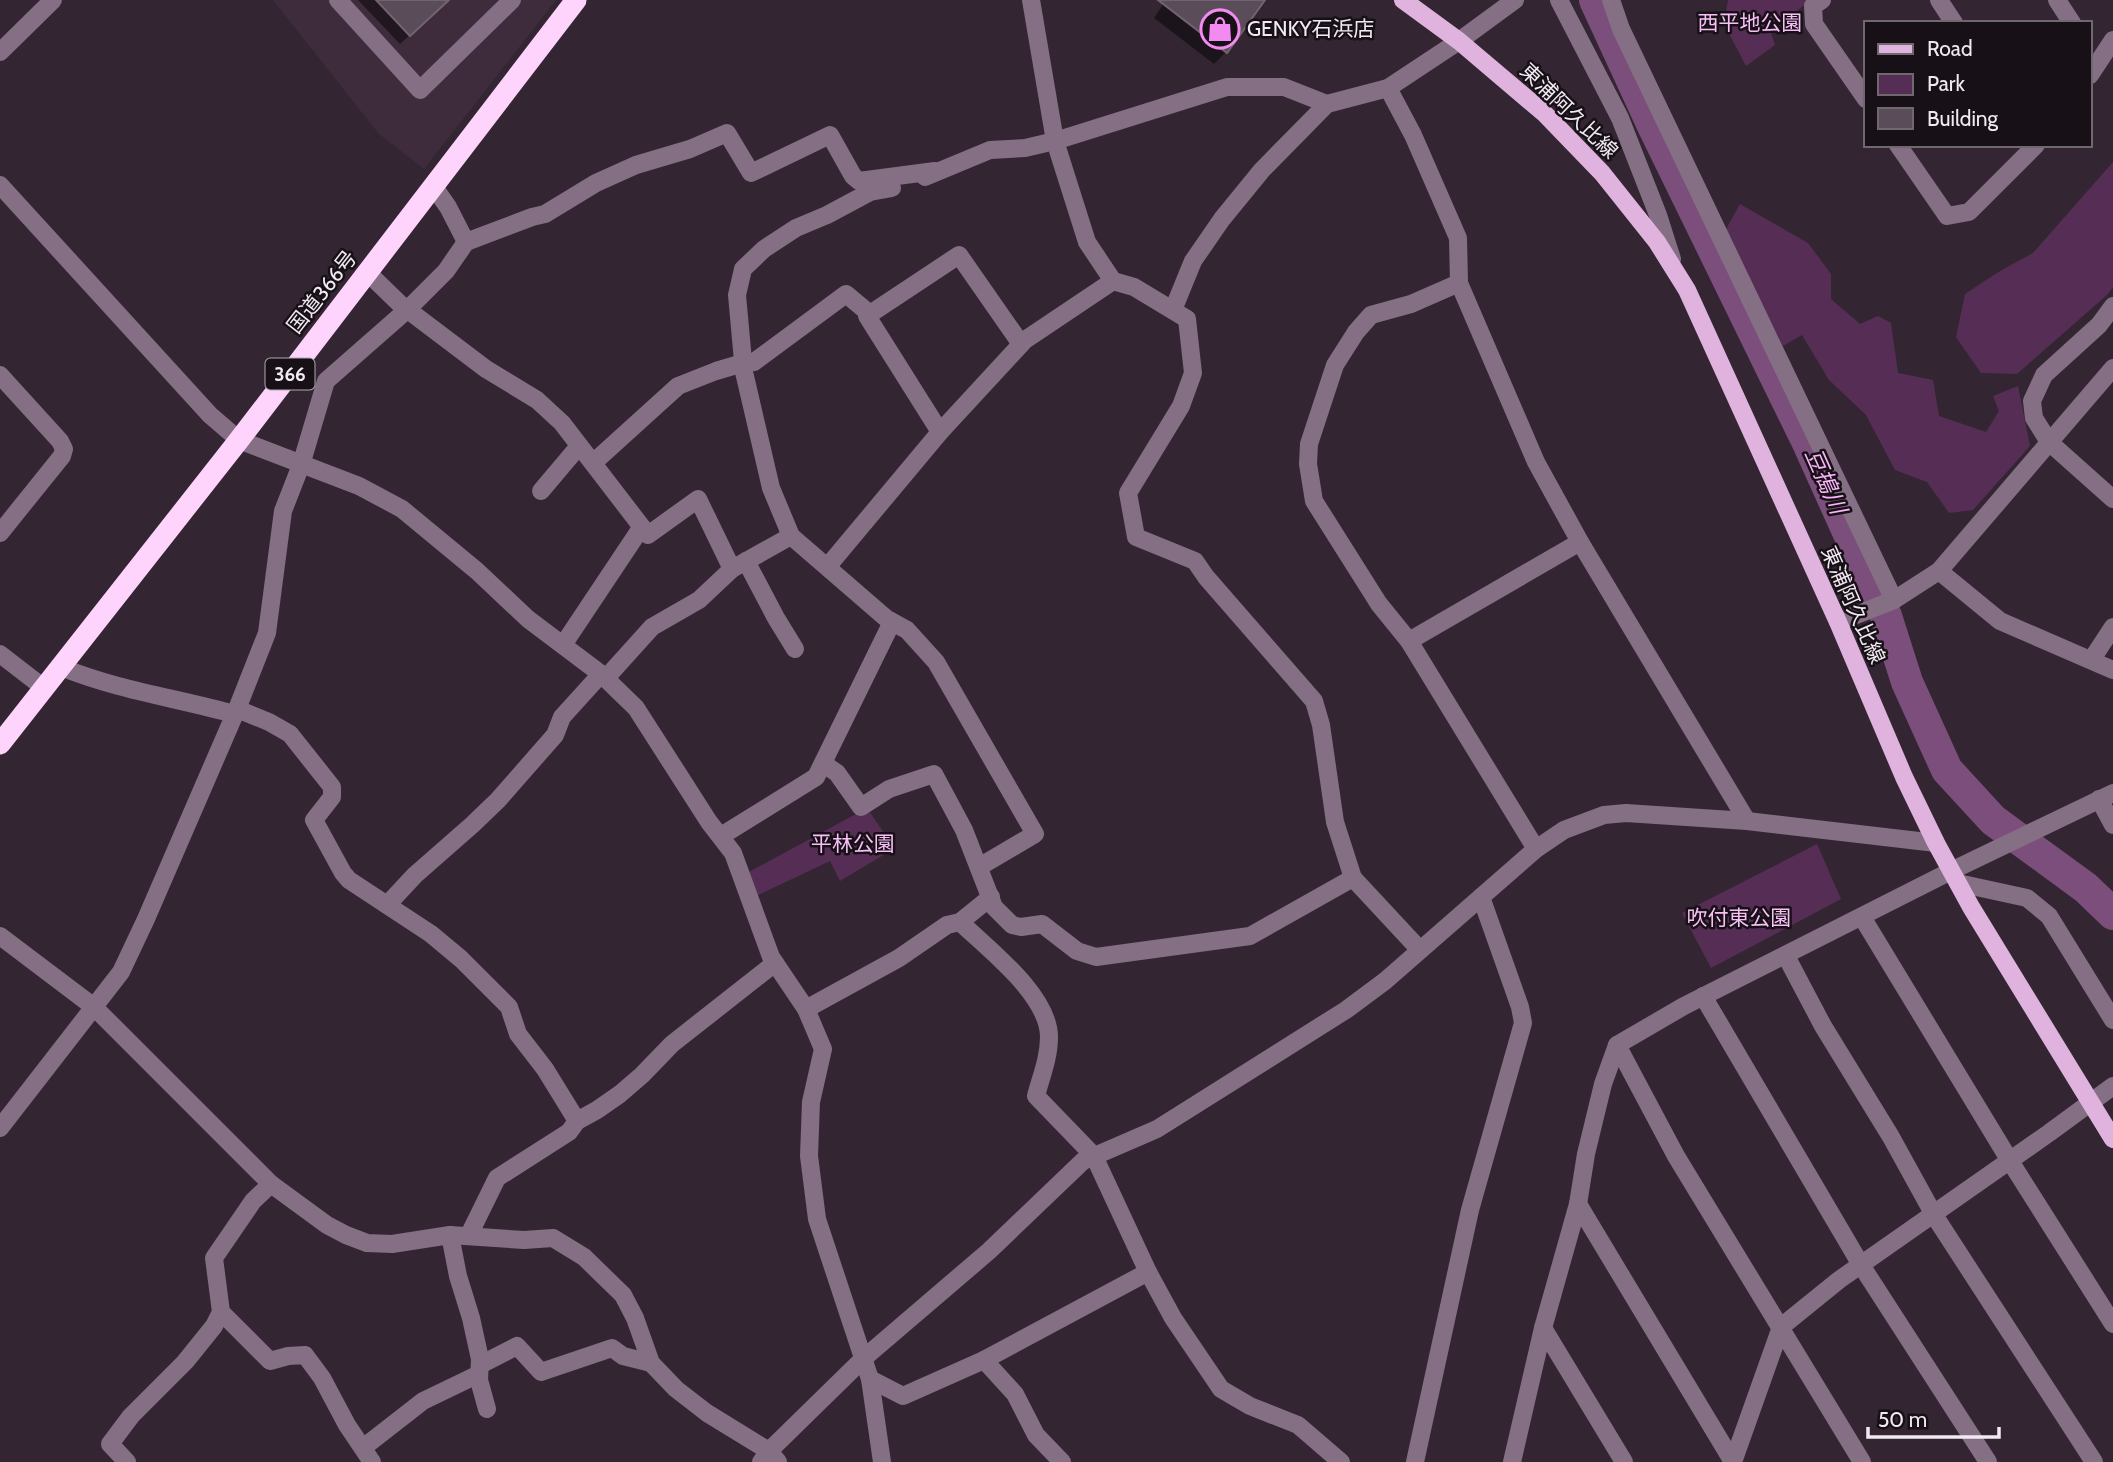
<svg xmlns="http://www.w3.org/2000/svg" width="2113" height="1462" font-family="Cabin,'Noto Sans JP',sans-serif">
<rect width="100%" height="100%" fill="#332632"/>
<path fill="#3e2c3d" d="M273,0H556L424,169L379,134Z"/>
<g fill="#562e55">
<path d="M1728,0H1810L1771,33L1775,45L1746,66L1724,24Z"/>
<path d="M2113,162V287L2107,295L2017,374L1981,373L1956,337L1965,294L2000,271L2033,253Z"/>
<path d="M1740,204L1808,243L1831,274V299L1860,324L1878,316L1891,323L1898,373L1933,380L1939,416L1986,432L1999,411L1993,396L2018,386L2030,446L1973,510L1949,513L1927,482L1895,470L1866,415L1829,380L1802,335L1783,346L1725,231Z"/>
<path d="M867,808L886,836L878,842L885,854L840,881L830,861L756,896L747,873Z"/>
<path d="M1817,844L1841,899L1711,968L1682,913Z"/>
</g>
<g fill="#0007">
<path d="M358,0H448L400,44Z"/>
<path d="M1166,0H1263L1226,52L1214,64L1154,18Z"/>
</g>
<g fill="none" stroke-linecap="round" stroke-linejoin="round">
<path stroke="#7c4e7b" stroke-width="32" d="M1595,0L1654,128L1808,443L1886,616L1907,682L1947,770L1993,820L2086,888L2113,914"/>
</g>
<g fill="#5a4c59" stroke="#726371" stroke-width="2">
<path d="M376,0H449L410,36Z"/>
<path d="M1158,0H1265L1227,53Z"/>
</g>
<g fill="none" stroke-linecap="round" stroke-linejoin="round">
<g stroke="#856f84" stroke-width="18">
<path d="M338,0L420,90L512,0"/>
<path d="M1031,0L1055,141L1087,242L1113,281L1134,287L1187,319L1193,373L1181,406L1128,493L1136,537L1195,561L1206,577L1314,701L1321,725L1335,822L1353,878L1420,950"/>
<path d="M1559,0L1620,118L1658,215L1672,259"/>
<path d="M1611,0L1621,29L1894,600"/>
<path d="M1822,0L1813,6L1814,24L1866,99"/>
<path d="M1939,0L1954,23"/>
<path d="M2057,0L2072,23"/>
<path d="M0,52L53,0"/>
<path d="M2090,75L2113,40"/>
<path d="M1388,88L1413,135L1458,238L1459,283L1536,462L1580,542L1747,821"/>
<path d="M1898,145L1947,216L1969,212L2036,145"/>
<path d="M925,177L990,150L1025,148L1055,141L1227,87H1284L1327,104"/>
<path d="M0,185L210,415L239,440L359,486L402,509L477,571L528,619L601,674L636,708L709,822L733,853L771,957L806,1009L823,1049L811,1102L809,1156L817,1219L870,1379L882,1462"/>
<path d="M434,187L448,207L466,242"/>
<path d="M892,188L870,192L827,215L796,228L764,249L743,269L737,295L744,372L771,488L791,536L887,619L907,630L936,662L1035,834L979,867"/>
<path d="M368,273L400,304L486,369L537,400L562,423L648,535L698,499L732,569"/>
<path d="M1459,283L1411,304L1371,315L1356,332L1335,365L1309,444L1308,464L1314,501L1379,604L1409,641L1536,849"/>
<path d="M2113,306L2099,325L2044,375L2032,401L2034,418L2049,442L2113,499"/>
<path d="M1173,310L1193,261L1222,219L1262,170L1327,104L1388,88L1459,41L1515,0"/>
<path d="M0,375L60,441L64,449L62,456L0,533"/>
<path d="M940,432L867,316L959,255L1021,344"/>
<path d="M593,463L678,386L716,371L743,363L754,362L846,294L870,314"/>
<path d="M541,491L579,446"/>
<path d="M746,561L776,618L795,649"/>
<path d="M828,566L940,432L1025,340L1113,281"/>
<path d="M1939,571L2000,621L2113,670"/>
<path d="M1838,622L1894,600L1939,571L2113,368"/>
<path d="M1409,641L1580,542"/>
<path d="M563,645L641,528"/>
<path d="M0,654L44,688"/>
<path d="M2092,659L2113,627"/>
<path d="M61,667C117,690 176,698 234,714"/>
<path d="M606,678L652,627L699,600L732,569L791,536"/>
<path d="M237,709L269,722L290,734L332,787V797L314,820L343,873L349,880L431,934L461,959L509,1007L518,1034L545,1069L577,1121"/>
<path d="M824,764L837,773L861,807L889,789L934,774L964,830L994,907L1012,925L1021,927L1042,924L1077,951L1096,957L1250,936L1353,878"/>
<path d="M2099,799L2113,825"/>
<path d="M721,836L816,777L892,622"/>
<path d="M1958,883L2027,898L2049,916L2113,1020"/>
<path d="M387,905L415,875L472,825L498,800L555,735L562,717L601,674"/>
<path d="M1862,917L2010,1161L2113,1324"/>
<path d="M960,922C988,949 1049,995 1049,1037C1049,1058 1041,1077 1036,1096L1094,1156L1148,1272L1173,1318L1221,1389L1250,1406L1298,1425L1341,1462"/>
<path d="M0,936L94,1007L271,1184L327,1225L346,1235L367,1243L392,1244L450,1235L524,1240L553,1238L584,1257L623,1295L635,1318L651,1363L676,1389L707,1413L769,1451L778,1462"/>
<path d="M1786,956L1823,1026L1891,1137L1934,1215L2094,1462"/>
<path d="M1703,996L1861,1265L1988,1462"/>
<path d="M806,1009L899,958L947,925L960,922L991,897"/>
<path d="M1617,1045L1676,1156L1862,1462"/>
<path d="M0,1128L121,972L146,919L237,709L267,633L283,511L301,465L326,381L408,309L446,271L466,242L532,217L545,214L596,183L636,165L690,149L727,133L751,173L830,135L853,176L859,181L935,171"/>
<path d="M1578,1204L1733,1462"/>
<path d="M450,1235L458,1276L471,1318L480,1359L479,1380L487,1409"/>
<path d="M469,1235L497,1178L569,1132L577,1121L597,1110L620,1094L642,1075L672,1044L775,963"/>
<path d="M221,1312L270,1361L288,1356L305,1355L322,1378L347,1425L372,1462"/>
<path d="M1543,1328L1624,1462"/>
<path d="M984,1360L1015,1394L1036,1435L1062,1462"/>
<path d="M480,1365L517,1346L541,1372L612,1348L623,1356L651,1363"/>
<path d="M870,1379L903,1396L984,1360L1148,1272"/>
<path d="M364,1447L423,1401L479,1374"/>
<path d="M127,1462L110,1444L131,1416L185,1362L214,1326L221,1312L214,1258L253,1201L271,1184"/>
<path d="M761,1462L769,1451L864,1358L989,1251L1083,1161L1157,1129L1346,1010L1385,981L1536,849L1564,830L1604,815L1626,813L1747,821L1936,843"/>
<path d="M1415,1462L1470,1210L1523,1023L1520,1007L1481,897"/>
<path d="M1512,1462L1543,1328L1578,1204L1586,1154L1603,1084L1617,1045L1684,1006L1951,871L2113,793"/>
<path d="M1733,1462L1781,1327L1839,1280L2049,1133L2113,1086"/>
</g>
<path stroke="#e0b3de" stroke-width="18" d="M1403,0L1459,41L1545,114L1602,173L1657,242L1687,290L1838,622L1904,777L1936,843L1971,907L2113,1139"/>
<path stroke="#fed3fc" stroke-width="21" d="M0,744L239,440L576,0"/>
</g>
<defs>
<g id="shop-ring" transform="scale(2.0125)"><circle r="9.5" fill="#171117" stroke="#f38af2" stroke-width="1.5"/><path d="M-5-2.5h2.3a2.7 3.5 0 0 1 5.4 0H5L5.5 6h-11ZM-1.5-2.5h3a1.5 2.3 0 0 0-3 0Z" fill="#f38af2"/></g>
</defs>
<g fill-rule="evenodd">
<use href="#shop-ring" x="1220" y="29"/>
</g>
<g text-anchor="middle" stroke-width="5" stroke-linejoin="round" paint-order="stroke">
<rect fill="#171117" stroke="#b0a9b0" stroke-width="2" x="265.5" y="358.5" width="49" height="31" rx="5"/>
<g font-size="19" font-weight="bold" fill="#f2eaf2">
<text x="290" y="381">366</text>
</g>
<g font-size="21" fill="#f8bff6" stroke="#171117">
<text x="1750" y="30">西平地公園</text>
<text x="853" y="851">平林公園</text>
<text x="1739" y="925">吹付東公園</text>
</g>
<g font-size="21" fill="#f2eaf2" stroke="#171117" text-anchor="start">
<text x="1247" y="36">GENKY石浜店</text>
</g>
<g font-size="21" fill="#f2eaf2" stroke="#171117">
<text transform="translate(1569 111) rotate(44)" y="7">東浦阿久比線</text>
<text transform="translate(322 292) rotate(-52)" y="7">国道366号</text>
<text transform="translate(1853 605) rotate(66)" y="7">東浦阿久比線</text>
</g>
<g font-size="23" font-style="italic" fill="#fbb4f9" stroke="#171117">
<text transform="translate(1826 481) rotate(66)" y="8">豆搗川</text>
</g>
</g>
<rect x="1864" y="21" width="228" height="126" fill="#171117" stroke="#6f686f" stroke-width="2"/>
<rect x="1878" y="44" width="35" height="10" fill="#e0b3de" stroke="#6f686f" stroke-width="2"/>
<text x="1927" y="56" font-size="21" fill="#f2eaf2">Road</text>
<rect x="1878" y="74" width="35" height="21" fill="#562e55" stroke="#6f686f" stroke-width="2"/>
<text x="1927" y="91" font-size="21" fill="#f2eaf2">Park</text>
<rect x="1878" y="108" width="35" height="21" fill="#5a4c59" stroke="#6f686f" stroke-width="2"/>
<text x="1927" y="126" font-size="21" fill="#f2eaf2">Building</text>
<path d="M1868 1427v10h131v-10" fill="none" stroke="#f2eaf2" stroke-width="3.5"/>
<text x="1878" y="1427" font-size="21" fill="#f2eaf2" stroke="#171117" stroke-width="5" paint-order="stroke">50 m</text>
</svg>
